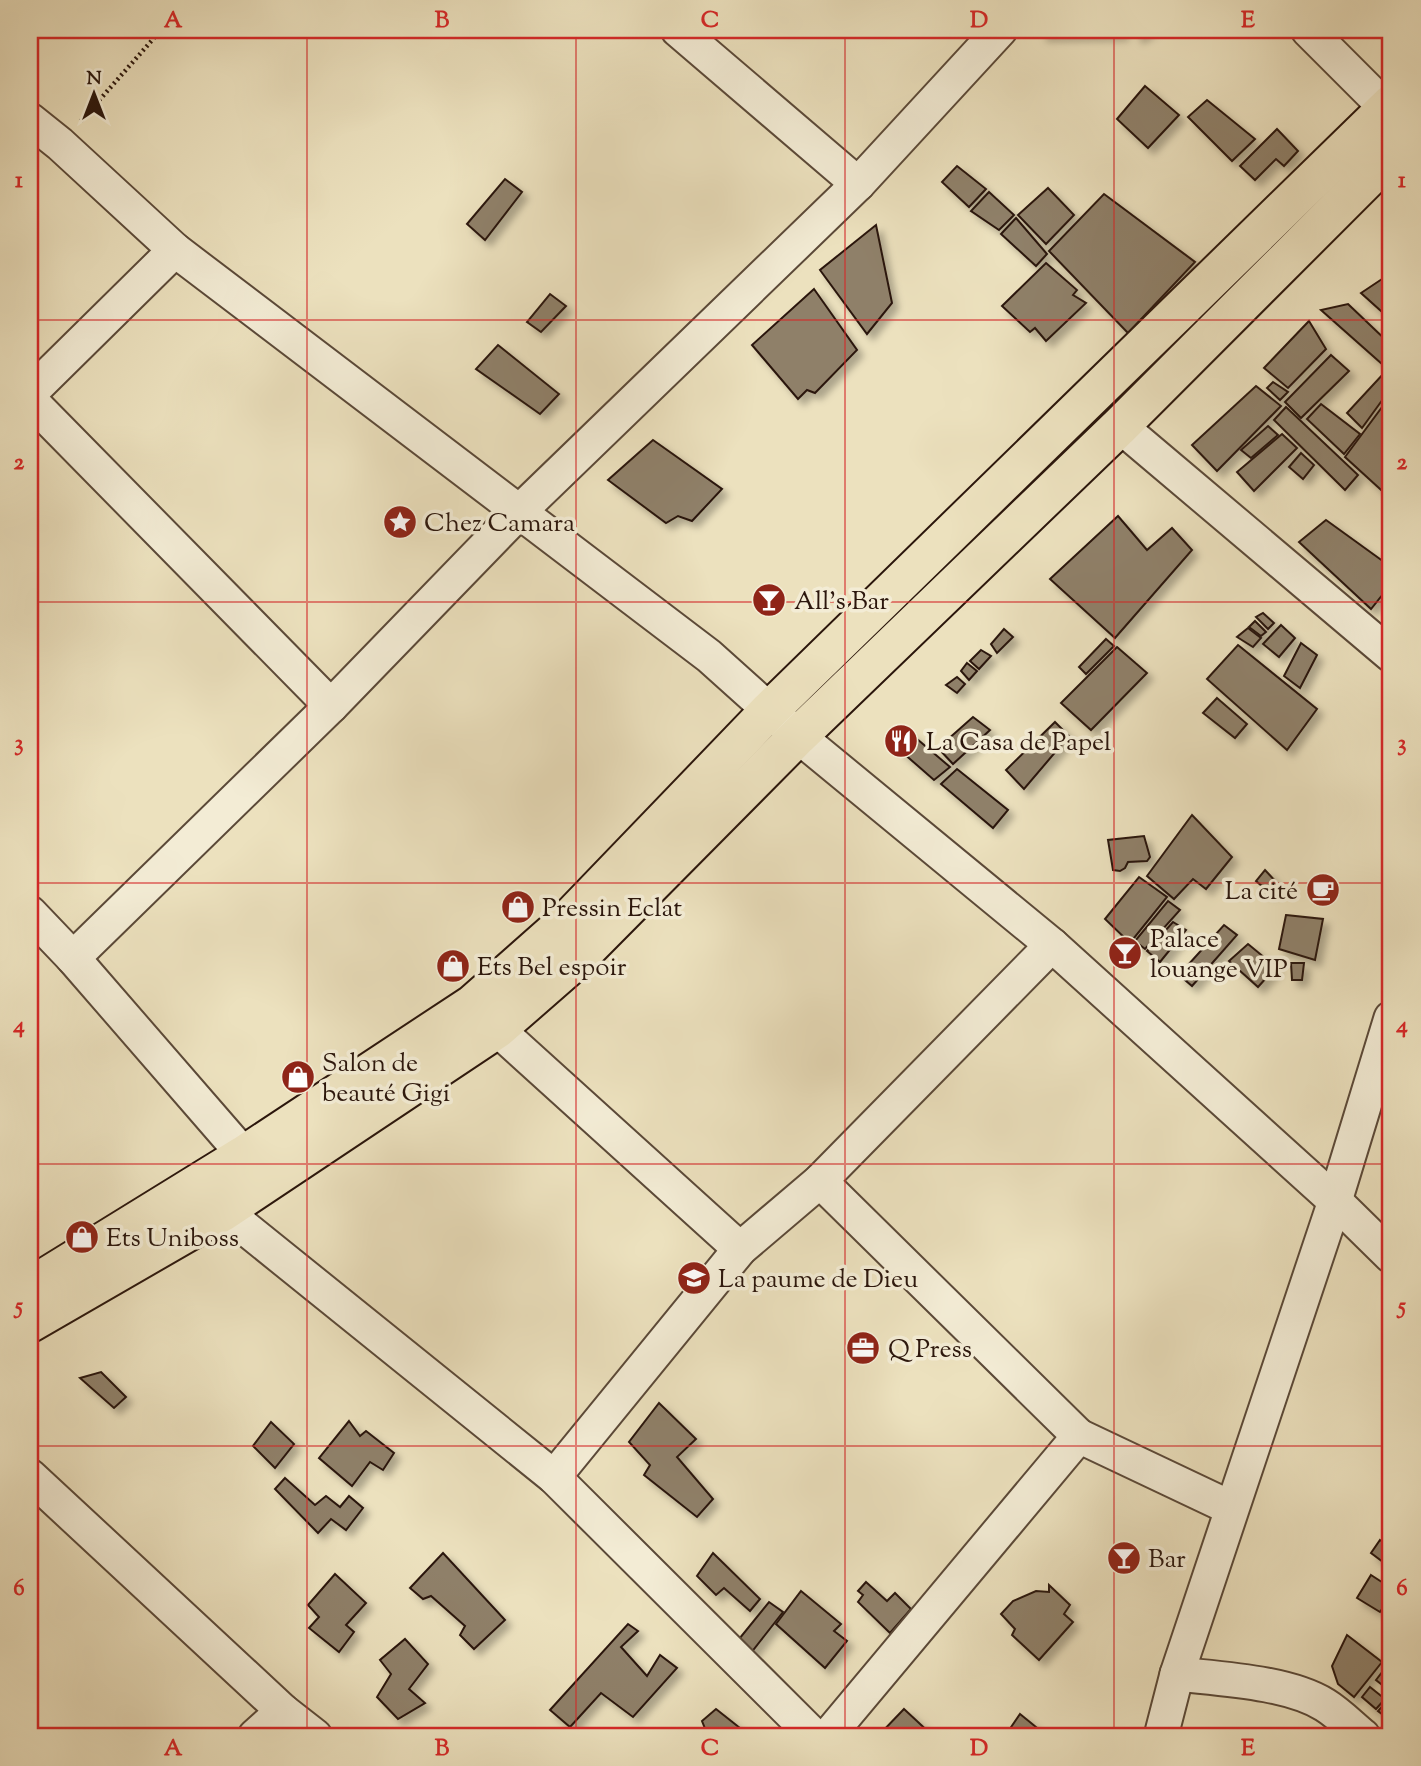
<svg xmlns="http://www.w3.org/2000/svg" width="1421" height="1766" font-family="'Sorts Mill Goudy',serif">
<defs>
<filter id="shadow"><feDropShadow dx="6" dy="6" stdDeviation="3.5" flood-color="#0004"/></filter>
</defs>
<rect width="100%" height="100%" fill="#ece1be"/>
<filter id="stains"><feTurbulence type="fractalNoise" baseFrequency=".00286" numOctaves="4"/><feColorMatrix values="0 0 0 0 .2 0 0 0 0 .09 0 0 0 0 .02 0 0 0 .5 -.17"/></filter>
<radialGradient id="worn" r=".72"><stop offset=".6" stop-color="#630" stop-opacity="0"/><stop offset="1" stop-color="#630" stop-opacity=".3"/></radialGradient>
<g fill="#8f8069" stroke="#2b160c" stroke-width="2" filter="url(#shadow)">
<path d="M1041,30H1122V34L1041,35Z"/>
<path d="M1134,30H1149L1137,37Z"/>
<path d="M1145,86L1179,115L1148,148L1117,119Z"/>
<path d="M1207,100L1255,139L1232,161L1188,117Z"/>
<path d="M1277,129L1298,151L1284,166L1276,159L1255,180L1240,166Z"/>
<path d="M957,166L986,189L969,207L942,182Z"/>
<path d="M505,179L522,192L485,240L467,224Z"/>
<path d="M1048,188L1074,215L1046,244L1018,215Z"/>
<path d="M989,192L1014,215L999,230L971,211Z"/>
<path d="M1104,194L1195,262L1128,333L1049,251Z"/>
<path d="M1016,218L1047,254L1036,266L1001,234Z"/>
<path d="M876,225L892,303L867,334L820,270Z"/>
<path d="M1391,240V256L1384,248Z"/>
<path d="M1046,263L1077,290L1073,295L1086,303L1046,341L1035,328L1030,332L1002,306Z"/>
<path d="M1391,273V320L1361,293Z"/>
<path d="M814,289L857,350L815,393L807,390L798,399L752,345Z"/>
<path d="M550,294L566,306L541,332L527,322Z"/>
<path d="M1348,304L1391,345V372L1321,310Z"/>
<path d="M1309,321L1326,349L1288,388L1264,368Z"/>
<path d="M498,345L559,394L540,414L476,369Z"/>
<path d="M1331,355L1349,371L1301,418L1285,402Z"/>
<path d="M1385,372L1391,378V388L1362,428L1347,413Z"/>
<path d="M1273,382L1288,392L1280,400L1267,388Z"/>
<path d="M1256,386L1281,406L1217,471L1192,445Z"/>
<path d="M1391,395V499L1345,457Z"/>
<path d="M1321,404L1360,434L1344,454L1307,419Z"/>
<path d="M1286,407L1358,475L1345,490L1274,420Z"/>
<path d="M1268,426L1278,435L1251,458L1241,450Z"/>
<path d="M1282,434L1297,448L1254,491L1237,472Z"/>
<path d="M653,440L722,489L692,521L678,516L666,523L608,480Z"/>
<path d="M1301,453L1314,465L1303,479L1289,467Z"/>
<path d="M1118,516L1147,550L1172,528L1192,550L1115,638L1050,579Z"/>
<path d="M1326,520L1391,567V584L1371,609L1299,542Z"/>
<path d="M1263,613L1274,623L1268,629L1256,617Z"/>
<path d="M1255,621L1266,632L1261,636L1249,627Z"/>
<path d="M1281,625L1295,638L1279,657L1263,644Z"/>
<path d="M1248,628L1261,638L1253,647L1237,637Z"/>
<path d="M1004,629L1013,637L997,653L991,644Z"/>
<path d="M1106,639L1114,646L1086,674L1079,667Z"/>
<path d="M1301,643L1317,655L1300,688L1284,676Z"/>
<path d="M1238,645L1317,709L1287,750L1207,679Z"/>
<path d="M1117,647L1147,673L1091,730L1061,703Z"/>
<path d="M981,650L991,656L979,669L970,661Z"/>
<path d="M967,663L977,671L969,680L961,671Z"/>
<path d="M957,677L965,684L957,693L946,685Z"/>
<path d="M1217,698L1247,724L1235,738L1203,713Z"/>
<path d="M973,717L990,730L953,764L938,748Z"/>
<path d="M1055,722L1069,736L1024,789L1006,770Z"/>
<path d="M910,733L950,767L934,780L894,745Z"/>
<path d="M957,769L1008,810L993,828L941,784Z"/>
<path d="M1192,815L1232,857L1206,889L1193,879L1174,899L1147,876Z"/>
<path d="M1144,836L1150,857L1147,861L1128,862L1125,868L1120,871L1113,870L1108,840Z"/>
<path d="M1265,870L1278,884L1269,892L1256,881Z"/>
<path d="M1139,877L1167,897L1130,943L1105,919Z"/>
<path d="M1168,901L1180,910L1145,949L1135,941Z"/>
<path d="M1286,915L1323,919L1315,960L1279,949Z"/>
<path d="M1173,922L1186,930L1160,962L1147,951Z"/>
<path d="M1224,925L1237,935L1192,986L1179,975Z"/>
<path d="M1248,944L1276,967L1258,987L1229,961Z"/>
<path d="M1291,963H1304L1302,980H1292Z"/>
<path d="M101,1372L126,1397L114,1408L80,1378Z"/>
<path d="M659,1403L696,1439L677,1457L713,1499L697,1517L644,1475L650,1465L629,1442Z"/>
<path d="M349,1421L360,1436L366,1431L394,1453L383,1470L370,1462L352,1486L319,1458Z"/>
<path d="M271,1422L294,1444L275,1468L253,1446Z"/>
<path d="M285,1478L315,1505L326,1496L340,1507L349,1496L363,1508L346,1530L331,1519L318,1533L275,1489Z"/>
<path d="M1380,1540L1391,1548V1568L1371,1553Z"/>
<path d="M443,1553L505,1620L474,1649L460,1635L465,1626L431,1596L423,1599L410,1588Z"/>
<path d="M713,1553L760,1599L750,1611L724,1588L716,1595L697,1576Z"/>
<path d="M335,1574L366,1603L346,1625L354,1632L339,1652L309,1628L319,1617L308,1605Z"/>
<path d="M1371,1575L1391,1588V1595L1380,1612L1357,1598Z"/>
<path d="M866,1582L887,1601L895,1593L911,1609L890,1633L858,1602L863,1595L858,1591Z"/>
<path d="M1049,1585L1070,1605L1064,1614L1073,1622L1039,1660L1012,1635L1015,1629L1001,1614L1013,1601L1036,1591L1049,1592Z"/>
<path d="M801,1591L841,1624L834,1631L847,1641L825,1668L776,1624Z"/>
<path d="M769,1602L783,1612L747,1658L735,1644Z"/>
<path d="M628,1624L638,1631L621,1647L647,1676L660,1655L677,1668L633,1717L601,1693L570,1727L550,1710Z"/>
<path d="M1347,1635L1382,1662L1354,1697L1338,1684L1332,1666Z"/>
<path d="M405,1639L428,1664L409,1689L425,1703L398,1719L377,1697L391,1674L380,1660Z"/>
<path d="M1386,1667L1391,1670V1692L1376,1680Z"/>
<path d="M1370,1687L1385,1699L1376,1709L1362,1697Z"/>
<path d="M1386,1702L1391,1706V1721L1378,1711Z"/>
<path d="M716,1709L750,1736H701L706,1731L702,1721Z"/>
<path d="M904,1709L933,1736H878Z"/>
<path d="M1020,1714L1047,1736H1005Z"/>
</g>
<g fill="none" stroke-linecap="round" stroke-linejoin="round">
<g stroke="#5b4938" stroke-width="37">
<g id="minor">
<path d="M678,30L858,184"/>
<path d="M1308,30L1387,109"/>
<path d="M30,120L60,144L175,250L709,656L798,736L1052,945L1335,1201L1391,1256"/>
<path d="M30,393L175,250"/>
<path d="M30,400L331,706"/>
<path d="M1120,426L1391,655"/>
<path d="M30,913L73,958L244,1155"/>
<path d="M73,958L331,706L520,511L858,184L1000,30"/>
<path d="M497,1029L740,1249"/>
<path d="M820,1181L1079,1436"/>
<path d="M224,1211L554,1477L814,1736"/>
<path d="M30,1476L283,1711L315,1736"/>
<path d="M554,1477L740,1249L820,1181L1052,945"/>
<path d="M1177,1674C1221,1679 1288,1682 1325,1705C1338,1713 1351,1726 1363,1736"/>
<path d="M255,1736L283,1711"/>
<path d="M828,1736L1079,1436L1231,1508"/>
<path d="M1161,1736L1177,1674L1335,1201L1391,1018"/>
</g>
</g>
<g stroke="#2b160c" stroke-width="42">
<g id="major">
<path d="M30,1287L244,1155L473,1004L568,920L770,710L1391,104"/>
<path d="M30,1323L224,1211L497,1029L576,960L798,736L1120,426L1391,155"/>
</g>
</g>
<path stroke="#2b160c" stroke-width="4.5" stroke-dasharray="2 3.5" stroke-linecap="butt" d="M81,121L161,30"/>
<use href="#minor" stroke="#f3ecd5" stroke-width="33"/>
<use href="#major" stroke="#ece1be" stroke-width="38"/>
</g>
<path fill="none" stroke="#d62828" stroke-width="2" stroke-opacity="0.55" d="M307,30V1736M576,30V1736M845,30V1736M1114,30V1736M30,320H1391M30,602H1391M30,883H1391M30,1164H1391M30,1446H1391"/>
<defs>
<g id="sight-disc" transform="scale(1.75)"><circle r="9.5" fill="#8f2418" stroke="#f3ecd5"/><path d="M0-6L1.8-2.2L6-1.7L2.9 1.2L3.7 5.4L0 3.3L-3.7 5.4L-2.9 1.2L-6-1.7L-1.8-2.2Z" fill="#fff"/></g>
<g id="bar-disc" transform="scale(1.75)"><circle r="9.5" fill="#8f2418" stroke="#f3ecd5"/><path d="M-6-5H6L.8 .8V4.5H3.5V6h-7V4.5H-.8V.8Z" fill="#fff"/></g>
<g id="restaurant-disc" transform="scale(1.75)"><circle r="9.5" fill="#8f2418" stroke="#f3ecd5"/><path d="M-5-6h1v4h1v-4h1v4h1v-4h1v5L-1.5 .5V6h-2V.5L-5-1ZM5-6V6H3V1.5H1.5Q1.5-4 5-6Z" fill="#fff"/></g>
<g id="cafe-disc" transform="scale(1.75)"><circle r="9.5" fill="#8f2418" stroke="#f3ecd5"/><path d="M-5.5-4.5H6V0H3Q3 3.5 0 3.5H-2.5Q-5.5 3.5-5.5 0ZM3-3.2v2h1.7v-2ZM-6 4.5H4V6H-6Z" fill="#fff"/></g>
<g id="shop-disc" transform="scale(1.75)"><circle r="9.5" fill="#8f2418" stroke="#f3ecd5"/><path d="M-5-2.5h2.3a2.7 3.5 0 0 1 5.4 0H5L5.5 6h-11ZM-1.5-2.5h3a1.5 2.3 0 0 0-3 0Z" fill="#fff"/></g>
<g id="school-disc" transform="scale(1.75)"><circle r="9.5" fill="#8f2418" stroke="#f3ecd5"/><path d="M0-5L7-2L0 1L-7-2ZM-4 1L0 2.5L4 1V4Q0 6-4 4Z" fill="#fff"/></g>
<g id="office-disc" transform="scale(1.75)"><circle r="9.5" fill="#8f2418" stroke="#f3ecd5"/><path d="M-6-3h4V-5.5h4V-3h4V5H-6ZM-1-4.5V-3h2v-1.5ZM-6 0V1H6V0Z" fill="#fff"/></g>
</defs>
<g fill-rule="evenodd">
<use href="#sight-disc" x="400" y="522"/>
<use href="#bar-disc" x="769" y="600"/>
<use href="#restaurant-disc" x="901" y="741"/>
<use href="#cafe-disc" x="1323" y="890"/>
<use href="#shop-disc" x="518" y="907"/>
<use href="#bar-disc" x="1125" y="953"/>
<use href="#shop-disc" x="453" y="966"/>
<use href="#shop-disc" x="298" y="1077"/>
<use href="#shop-disc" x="82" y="1237"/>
<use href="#school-disc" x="694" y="1278"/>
<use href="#office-disc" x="863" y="1348"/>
<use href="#bar-disc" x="1124" y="1558"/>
</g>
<g text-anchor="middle" stroke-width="7" stroke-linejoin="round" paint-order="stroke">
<g font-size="26" fill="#2b160c" stroke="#f3ecd5" text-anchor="start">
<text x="424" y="531">Chez Camara</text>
<text x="794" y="609">All's Bar</text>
<text x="926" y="750">La Casa de Papel</text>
<text x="1298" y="899" text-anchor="end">La cité</text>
<text x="542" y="916">Pressin Eclat</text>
<text x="1150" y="947">Palace<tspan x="1150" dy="30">louange VIP</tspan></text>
<text x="477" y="975">Ets Bel espoir</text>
<text x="322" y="1071">Salon de<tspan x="322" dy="30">beauté Gigi</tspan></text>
<text x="106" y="1246">Ets Uniboss</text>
<text x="718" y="1287">La paume de Dieu</text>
<text x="888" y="1357">Q Press</text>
<text x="1148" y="1567">Bar</text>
</g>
</g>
<rect width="1421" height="1766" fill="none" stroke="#ece1be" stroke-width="77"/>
<g transform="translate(94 94)" stroke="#f3ecd5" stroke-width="5" paint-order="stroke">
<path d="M0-5L12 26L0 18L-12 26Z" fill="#2b160c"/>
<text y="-10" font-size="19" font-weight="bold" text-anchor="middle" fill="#2b160c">N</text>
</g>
<rect x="38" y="38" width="1344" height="1690" fill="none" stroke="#d62828" stroke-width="2.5"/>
<g font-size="23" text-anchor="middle" font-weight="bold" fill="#d62828">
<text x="173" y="27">A</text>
<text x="442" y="27">B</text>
<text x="710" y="27">C</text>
<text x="979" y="27">D</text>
<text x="1248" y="27">E</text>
<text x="19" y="187">1</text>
<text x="1402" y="187">1</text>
<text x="19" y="469">2</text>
<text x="1402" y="469">2</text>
<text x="19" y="750">3</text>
<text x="1402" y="750">3</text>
<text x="19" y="1032">4</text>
<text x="1402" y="1032">4</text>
<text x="19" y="1313">5</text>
<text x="1402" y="1313">5</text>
<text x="19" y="1595">6</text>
<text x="1402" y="1595">6</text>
<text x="173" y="1755">A</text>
<text x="442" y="1755">B</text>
<text x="710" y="1755">C</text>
<text x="979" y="1755">D</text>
<text x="1248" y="1755">E</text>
</g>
<rect width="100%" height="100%" filter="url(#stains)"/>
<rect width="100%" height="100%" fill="url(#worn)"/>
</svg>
